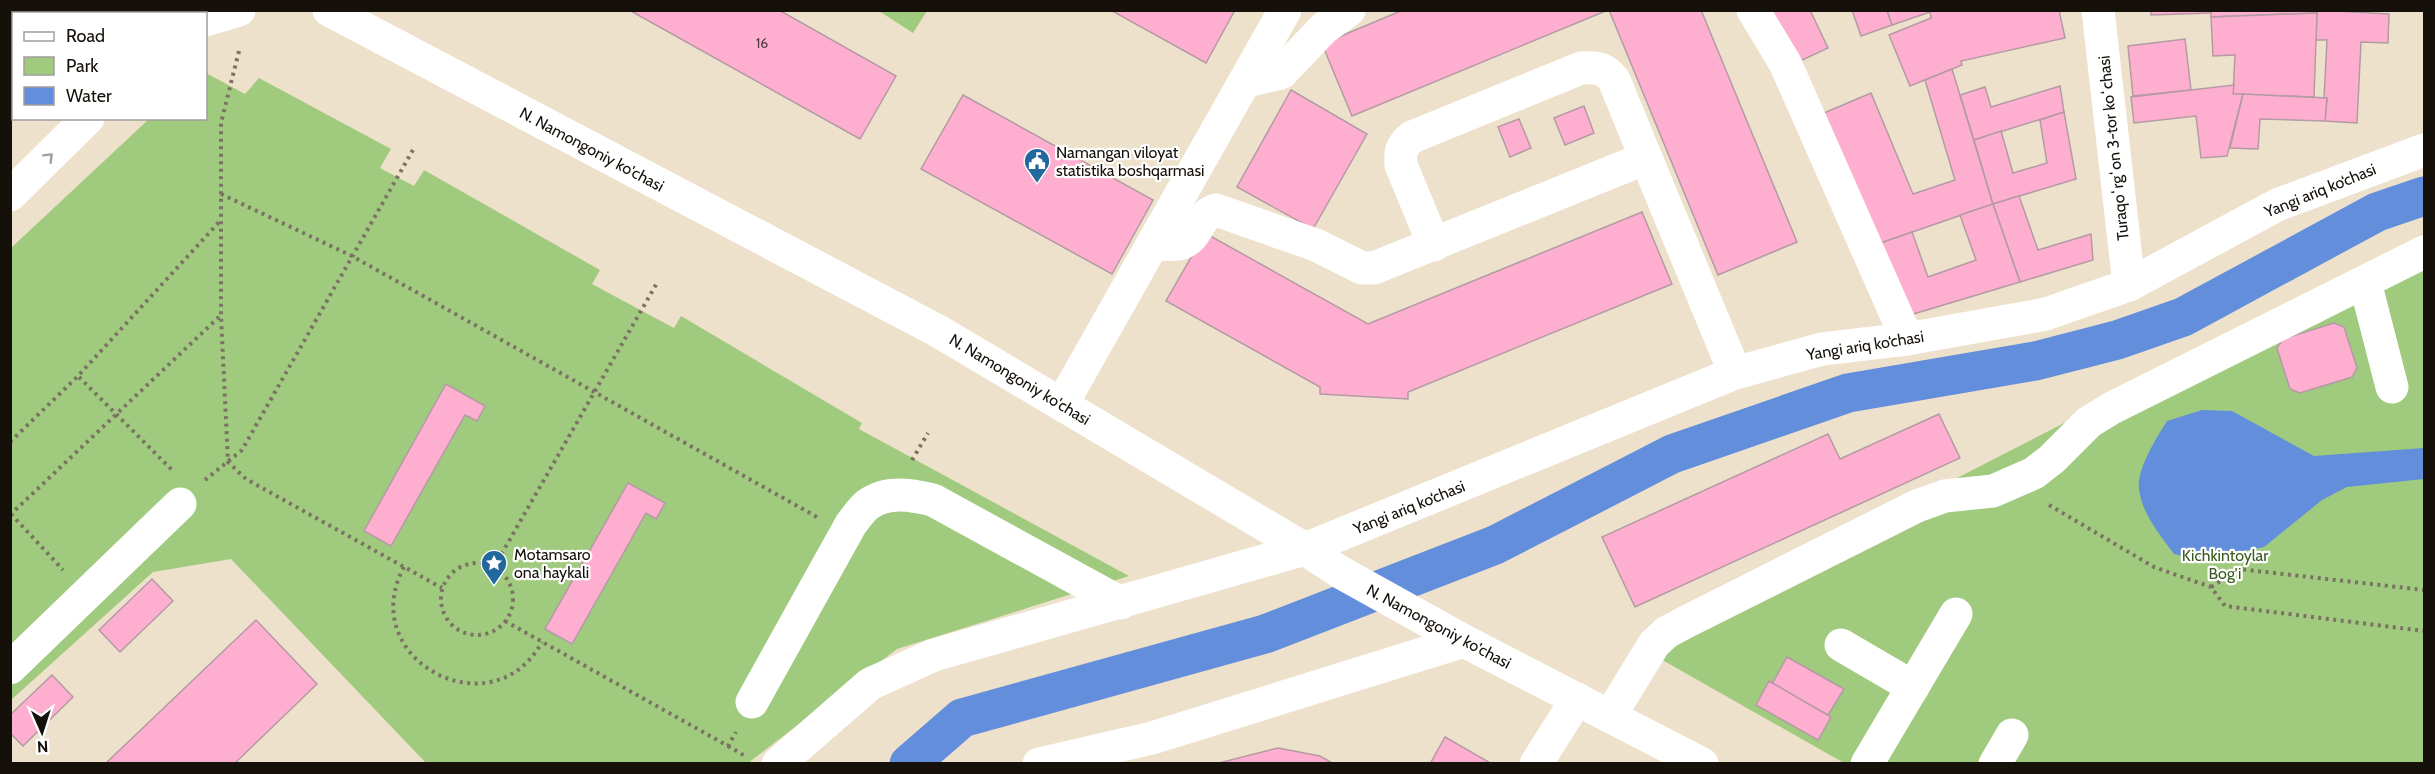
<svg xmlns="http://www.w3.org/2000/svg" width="2435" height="774" font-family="Cabin,sans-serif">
<rect width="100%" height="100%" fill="#eee1cb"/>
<g fill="#a0cb7e">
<path d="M879,11L927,10V11L913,33Z"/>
<path d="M206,73L245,94L259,78L391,149L380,168L414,186L424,170L600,270L592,284L674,328L681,316L862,423L859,429L1129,576L897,649L748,763H426L231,559L153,572L11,700V248L149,119L206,118Z"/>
<path d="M2424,238V763H1844L1634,644Z"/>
</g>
<path fill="#628edb" d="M2202,410L2232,411L2314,456L2424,448V479L2347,487L2322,500L2264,547L2201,560L2174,554C2160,535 2142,514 2139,489C2136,470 2157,437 2167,421Z"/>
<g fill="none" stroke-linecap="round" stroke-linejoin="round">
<path stroke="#628edb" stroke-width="39" d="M909,764L962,718L1265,634L1495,545L1672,454L1848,393L2035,361L2117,340L2183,317L2377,212L2424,196"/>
</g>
<g fill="#feafd0" stroke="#b39aa4" stroke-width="1.5">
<path d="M629,10H779L896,76L860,139Z"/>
<path d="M1115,10H1235L1206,63L1114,12Z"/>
<path d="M1403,10H1608L1352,116L1322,44Z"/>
<path d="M1609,10H1701L1797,242L1718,275Z"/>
<path d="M1770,10H1810L1828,48L1796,63Z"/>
<path d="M1852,10H1887L1892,25L1861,36Z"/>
<path d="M1887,10H1936L1892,25Z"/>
<path d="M1936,10H2059L2065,38L1961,61L1962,65L1910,86L1889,35L1931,18L1930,12Z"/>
<path d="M2151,10H2211V13L2151,15Z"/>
<path d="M2211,10H2317V13L2211,17Z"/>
<path d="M2317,10L2389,14L2388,43L2361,42L2357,123L2325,121L2327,98H2324L2327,40H2316Z"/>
<path d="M2317,13L2314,97L2233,94L2235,55L2213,56L2211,17Z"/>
<path d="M2185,39L2191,90L2133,96L2128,46Z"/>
<path d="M1952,69L1993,204L1878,244L1824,113L1871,93L1913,194L1955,180L1925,80Z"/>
<path d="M2234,85L2233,94H2243L2227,156L2201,158L2196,116L2134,123L2131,97Z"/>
<path d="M2060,86L2064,112L1974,140L1960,95L1985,87L1991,107Z"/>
<path d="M1291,90L1367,134L1313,229L1237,187Z"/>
<path d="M2243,94L2327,98L2325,121L2260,119L2258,149L2230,148Z"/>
<path d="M963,95L1153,200L1112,274L921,169Z"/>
<path d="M1584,106L1594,133L1565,145L1554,118Z"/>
<path d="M2064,112L2076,179L1993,204L1974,140L2001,131L2013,173L2047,163L2040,120Z"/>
<path d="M1519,119L1531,148L1510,157L1498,127Z"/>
<path d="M2019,196L2038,250L2091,234L2093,260L2020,282L1993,204Z"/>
<path d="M1993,204L2020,282L1910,315L1878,244L1912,232L1928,277L1976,260L1960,215Z"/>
<path d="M1642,212L1672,284L1408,392V399L1320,394V387L1166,301L1205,233L1368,324Z"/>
<path d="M2334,323L2344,327L2357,368L2352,377L2300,393L2290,389L2277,348L2283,339Z"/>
<path d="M446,384L485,406L477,421L465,415L391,546L364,531Z"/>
<path d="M1939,414L1960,458L1635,607L1602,537L1828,434L1840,459Z"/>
<path d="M628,483L665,503L656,519L646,513L572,644L545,629Z"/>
<path d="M152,579L173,601L120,652L99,630Z"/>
<path d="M256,620L317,684L234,764H105Z"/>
<path d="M1787,657L1844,689L1828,715L1772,684Z"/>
<path d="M52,675L73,697L23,746L10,733V715Z"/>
<path d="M1769,681L1831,717L1818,740L1756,705Z"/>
<path d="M1445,737L1492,764H1430Z"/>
<path d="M1278,748L1320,756L1334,764H1215Z"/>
</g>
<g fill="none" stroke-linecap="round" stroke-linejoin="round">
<g stroke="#7b7264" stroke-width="4" stroke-dasharray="3 4.5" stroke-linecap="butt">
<path d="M239,51L221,123V316L228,462L246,479L442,588"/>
<path d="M221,194L352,256L817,517"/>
<path d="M79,377L173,471"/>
<path d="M10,442L78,376L220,221"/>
<path d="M912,460L928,433"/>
<path d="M205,480L242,450L414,148"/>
<path d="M2049,505L2154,567L2211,587L2225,606L2424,631"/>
<path d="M11,514L63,570"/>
<path d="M10,515L220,316"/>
<circle cx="477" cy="599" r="36"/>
<path d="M404,567C354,659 492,733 542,642"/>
<path d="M494,567L657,283"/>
<path d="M2211,587L2239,569L2424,590"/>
<path d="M505,621L728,746L736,732"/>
<path d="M728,746L745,756"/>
</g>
<g stroke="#fff" stroke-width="33">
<path d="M1753,10L1785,63L1907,339"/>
<path d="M2098,10L2129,285"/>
<path d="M1247,81L1281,73L1324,28L1349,10"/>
<path d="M1153,244C1162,244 1174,246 1182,243C1199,237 1197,216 1216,210L1316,245L1362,268H1374L1646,158L1735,373"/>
<path d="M1434,245L1401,165C1400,152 1401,146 1412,137L1581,68C1596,67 1604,67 1614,80L1646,158"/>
<path d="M2365,282L2392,387"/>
<path d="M1062,404L1285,10"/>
<path d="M1841,645L1913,687"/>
<path d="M10,668L180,504"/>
<path d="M752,702L851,524C856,518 861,510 867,505C887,490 912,495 933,500L1121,603"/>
<path d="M1610,716L1654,644L1667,632L1686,622L1917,506L1945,496L1993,491L2034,473L2052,459L2089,422L2112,408L2424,252"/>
<path d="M778,764L870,684L934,655L1305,549L1735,373L1822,349L1907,339L2046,314L2129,285L2277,205L2424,150"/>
<path d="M1039,764L1152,738L1464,641"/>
<path d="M1536,764L1577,699"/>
<path d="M1867,764L1956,614"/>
<path d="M1995,764L2012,735"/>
</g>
<g stroke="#fff" stroke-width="33">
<path d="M329,10L938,331L1305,549L1340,572L1464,641L1702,764"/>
<path d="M70,14L73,10"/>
<path d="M181,14V10"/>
<path d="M206,20L239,10"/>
<path d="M10,74L14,71"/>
<path d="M10,195L88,118"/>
</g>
</g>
<defs><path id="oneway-chevron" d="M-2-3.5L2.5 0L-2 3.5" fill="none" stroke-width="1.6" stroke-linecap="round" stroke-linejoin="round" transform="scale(1.5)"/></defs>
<use stroke="#a19f9d" href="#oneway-chevron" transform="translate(49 157) rotate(-45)"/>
<defs>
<g id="civic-pin" transform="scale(1.35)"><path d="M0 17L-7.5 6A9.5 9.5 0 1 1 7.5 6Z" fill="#23689d" stroke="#fff"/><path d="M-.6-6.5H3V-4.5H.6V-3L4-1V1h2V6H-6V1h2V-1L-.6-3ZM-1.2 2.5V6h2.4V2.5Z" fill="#fff"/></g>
<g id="sight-pin" transform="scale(1.35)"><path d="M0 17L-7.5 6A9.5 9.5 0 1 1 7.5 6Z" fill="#23689d" stroke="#fff"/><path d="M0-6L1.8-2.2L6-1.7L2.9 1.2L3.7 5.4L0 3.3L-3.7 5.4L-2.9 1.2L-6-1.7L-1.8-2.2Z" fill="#fff"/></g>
</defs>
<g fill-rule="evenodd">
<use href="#civic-pin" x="1037" y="161"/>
<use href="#sight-pin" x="494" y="563"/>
</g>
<g text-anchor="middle" stroke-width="4.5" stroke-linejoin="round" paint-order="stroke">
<g font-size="14" fill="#4f383b">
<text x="762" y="48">16</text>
</g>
<g font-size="16" fill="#151009" stroke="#fff">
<text transform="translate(2113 148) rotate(-96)" y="6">Turaqoʻrgʻon 3-tor koʻchasi</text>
<text transform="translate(592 149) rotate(28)" y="6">N. Namongoniy ko'chasi</text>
<text transform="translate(2320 190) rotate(-22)" y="6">Yangi ariq ko‘chasi</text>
<text transform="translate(1865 345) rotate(-9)" y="6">Yangi ariq ko‘chasi</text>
<text transform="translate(1020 379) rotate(31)" y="6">N. Namongoniy ko'chasi</text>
<text transform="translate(1409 507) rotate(-22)" y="6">Yangi ariq ko‘chasi</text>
<text transform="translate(1439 626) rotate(28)" y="6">N. Namongoniy ko'chasi</text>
</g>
<g font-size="16" fill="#151009" stroke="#fff" text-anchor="start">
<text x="1056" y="158">Namangan viloyat<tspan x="1056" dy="18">statistika boshqarmasi</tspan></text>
<text x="514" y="560">Motamsaro<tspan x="514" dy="18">ona haykali</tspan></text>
</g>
<g font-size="16" fill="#3a591d" stroke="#fff">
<text x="2225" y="561">Kichkintoylar<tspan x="2225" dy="18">Bog'i</tspan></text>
</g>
</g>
<rect width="2435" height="774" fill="none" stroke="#151009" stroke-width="24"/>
<rect x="12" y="12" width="195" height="108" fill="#ffffff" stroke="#a19f9d" stroke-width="1.5"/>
<rect x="24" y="32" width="30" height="9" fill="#ffffff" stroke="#a19f9d" stroke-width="1.5"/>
<text x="66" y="42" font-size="18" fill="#151009">Road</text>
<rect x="24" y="57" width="30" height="18" fill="#a0cb7e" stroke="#a19f9d" stroke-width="1.5"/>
<text x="66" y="72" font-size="18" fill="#151009">Park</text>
<rect x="24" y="87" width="30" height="18" fill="#628edb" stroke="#a19f9d" stroke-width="1.5"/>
<text x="66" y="102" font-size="18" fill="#151009">Water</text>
<g transform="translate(42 732) rotate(177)" stroke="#ffffff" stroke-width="4.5" paint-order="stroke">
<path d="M0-4.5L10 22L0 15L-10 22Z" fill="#151009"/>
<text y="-9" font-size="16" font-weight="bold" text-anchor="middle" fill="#151009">N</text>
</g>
</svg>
